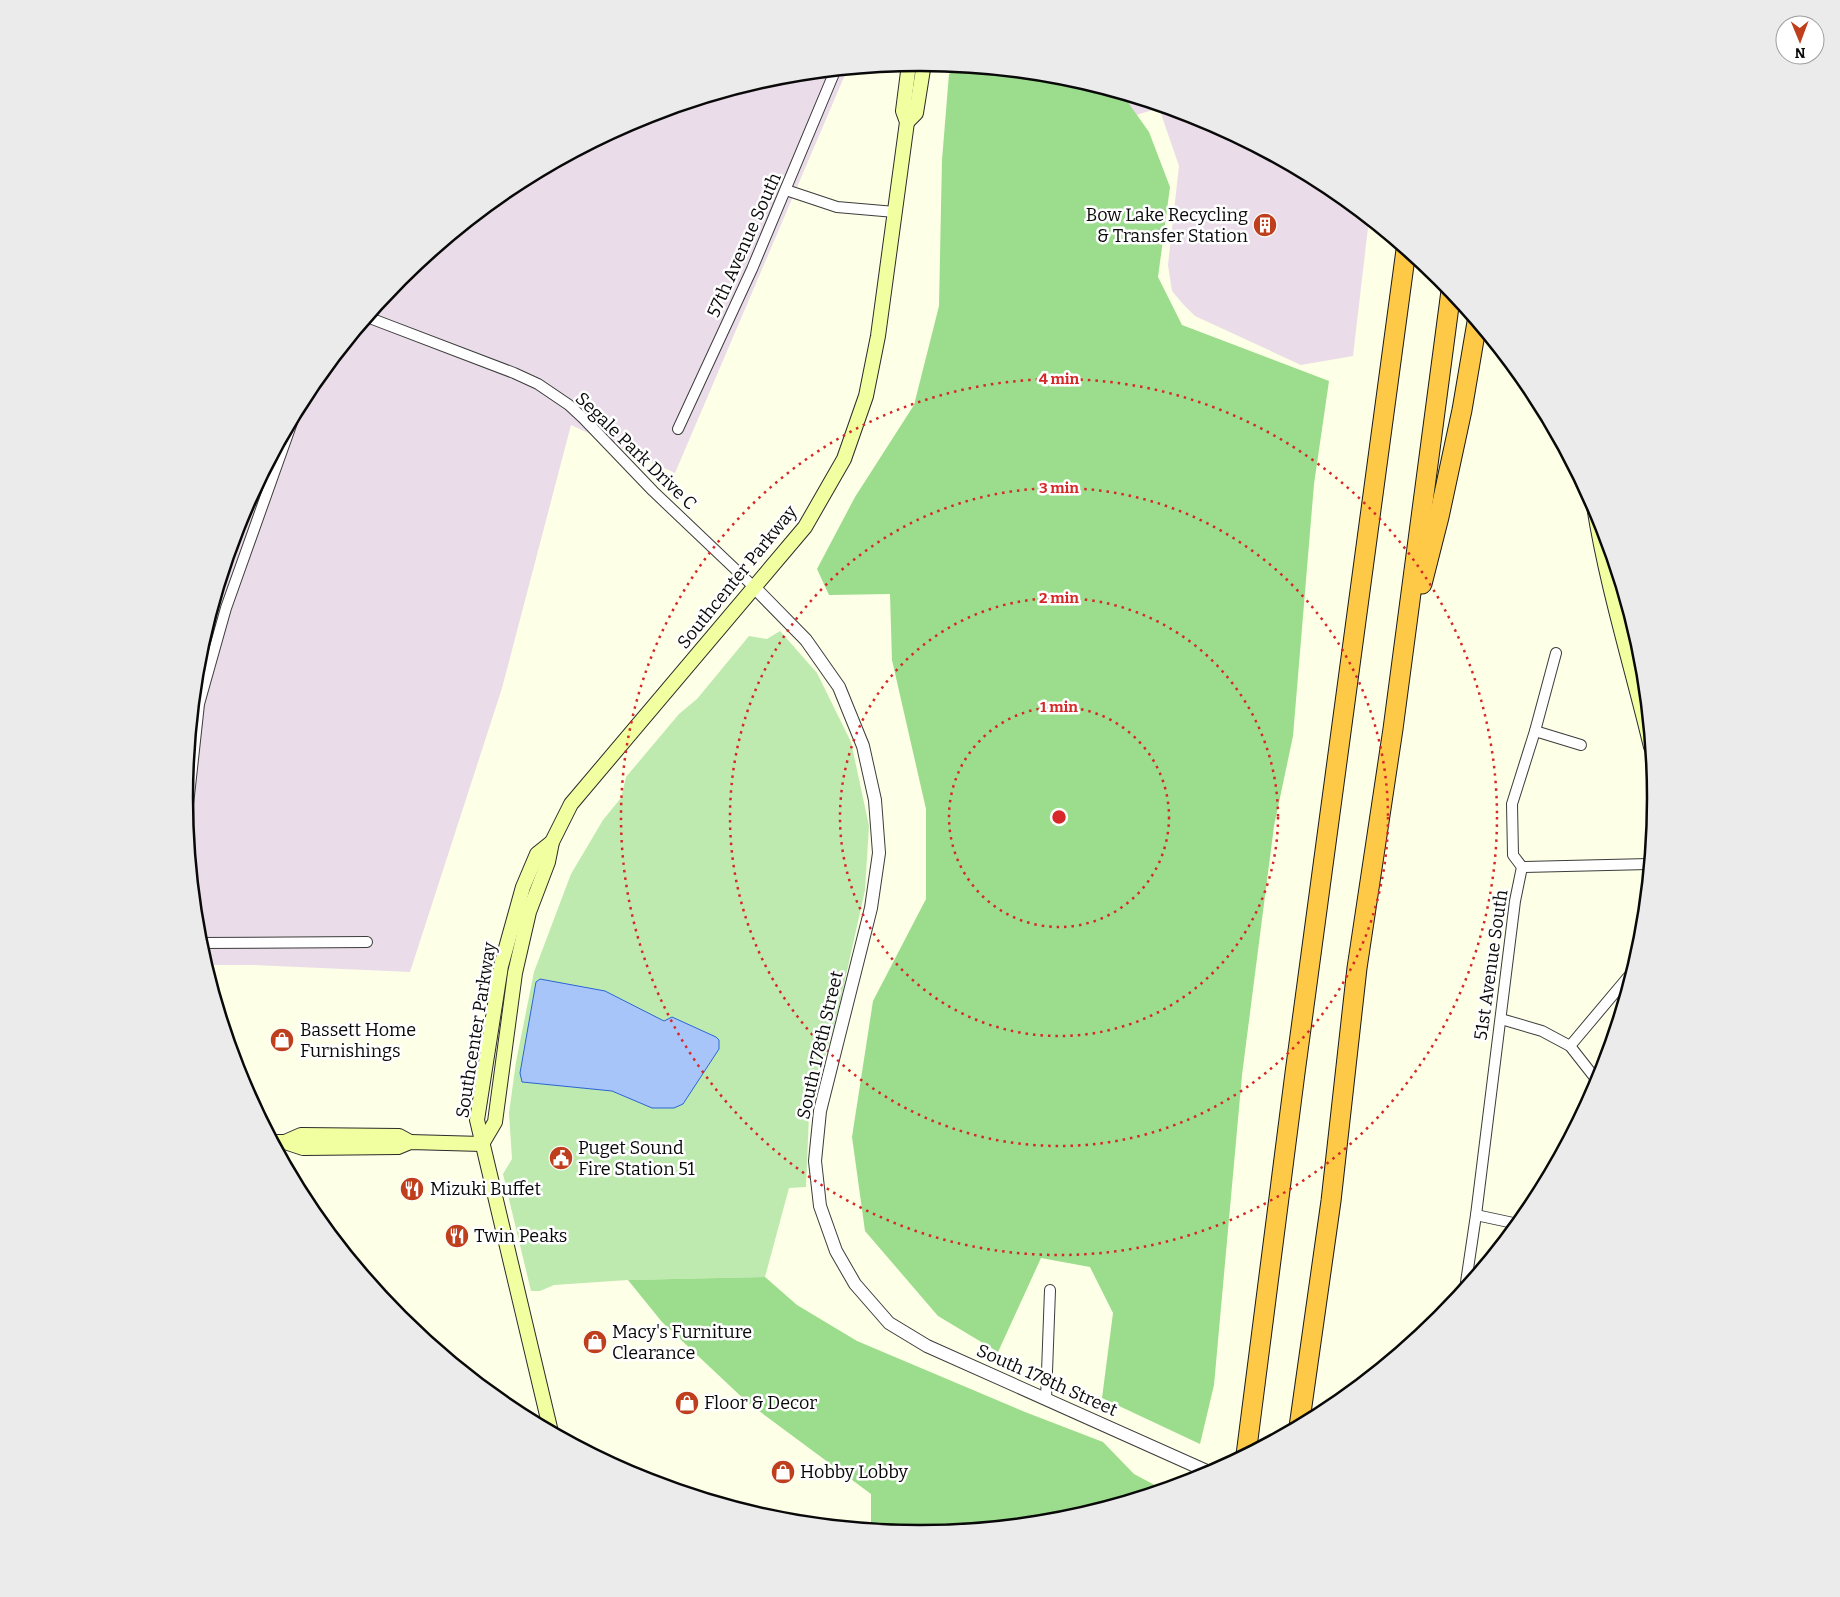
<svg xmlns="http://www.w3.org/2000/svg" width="1840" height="1597" font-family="Bitter,serif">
<rect width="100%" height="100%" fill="#fdffe6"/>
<g fill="#eadce8">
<path d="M847,70L675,473L571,425L502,688L410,972L252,965H205L198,942L184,798L198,655L240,517L308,389L400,278L511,186L639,118L777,77Z"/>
<path d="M1123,95L1202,119L1329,187L1369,219L1353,356L1301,365L1195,316L1183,304L1172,291L1168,265L1179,166L1159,108L1133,116Z"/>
</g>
<path fill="#beeaaf" d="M780,631L817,673L851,742L869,826L865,890L839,1007L809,1115L806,1187L789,1188L765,1277L628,1280L554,1285L540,1291H531L503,1174L512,1159L509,1113L516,1062L534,972L571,874L603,820L621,798L626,777L679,714L697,699L749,636L767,639Z"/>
<g fill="#9cdc8d">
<path d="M960,66L1064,77L1122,94L1149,132L1170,187L1158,277L1182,325L1329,381L1314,484L1293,736L1274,826L1242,1075L1214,1385L1200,1444L1102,1398L1113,1313L1090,1267L1041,1258L998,1352L938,1316L865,1231L852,1137L873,1001L926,899V809L892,660L890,594L829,595L817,569L855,497L914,405L939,306L942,160L949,74Z"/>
<path d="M765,1277L797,1305L857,1341L1025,1412L1103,1442L1134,1474L1164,1490L1063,1520L920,1534L871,1530V1494L747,1402L662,1322L628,1280Z"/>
</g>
<path fill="#a7c5f9" stroke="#2b64d4" d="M540,979L605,991L664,1021L672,1017L716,1037L719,1040V1049L683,1104L674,1108H652L612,1091L522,1082L520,1073L536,982Z"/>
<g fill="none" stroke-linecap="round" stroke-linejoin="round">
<g stroke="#3c3c3c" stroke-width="12">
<g id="minor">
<path d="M786,190L837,207L895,212"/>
<path d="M367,317L514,373L538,384L569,405L583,418L653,491L755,588"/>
<path d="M678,429L752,269L835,71"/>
<path d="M1535,731L1581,745"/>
<path d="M186,823L199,704L226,608L295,414"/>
<path d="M1522,867L1649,864"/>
<path d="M198,943L367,942"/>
<path d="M1501,1019L1542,1031L1570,1046L1599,1083"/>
<path d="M1570,1046L1628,977"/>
<path d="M1476,1215L1518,1224"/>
<path d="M1465,1289L1476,1215L1515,901L1522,867L1513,855L1512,804L1535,731L1556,653"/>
<path d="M1046,1399L1050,1290"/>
</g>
</g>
<g stroke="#3c3c3c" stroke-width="14">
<path id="tertiary" d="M755,588L806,640L839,687L863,746L875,800L879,853L871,908L820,1111L815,1161L820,1206L836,1251L855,1284L889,1323L927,1346L1211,1473"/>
</g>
<g stroke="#2b2b2b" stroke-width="16">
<g id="secondary">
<path d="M907,122L916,113L924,63"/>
<path d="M1594,506C1607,588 1632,667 1651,747"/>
<path d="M273,1142H285L303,1148L398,1147L410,1142L482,1144"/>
<path d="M285,1142L301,1135L399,1136L410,1142"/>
<path d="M482,1144L495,1122L515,973L529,912L548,862L552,842L571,804L805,527L844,459L866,396L878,336L907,122L903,111L909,64"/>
<path d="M551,1432L477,1120L501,966L523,887L537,854L552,842"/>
</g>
</g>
<g stroke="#1a1a1a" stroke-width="21">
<g id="motorway">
<path d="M1422,584L1439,517L1462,410L1477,322"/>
<path d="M1299,1427L1331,1201L1357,968L1393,729L1451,291"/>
<path d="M1246,1455L1295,1073L1406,250"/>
</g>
</g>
<use href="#minor" stroke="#fff" stroke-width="10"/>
<use href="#tertiary" stroke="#fff" stroke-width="12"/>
<use href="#secondary" stroke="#f1ffa1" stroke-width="14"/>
<use href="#motorway" stroke="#fdc946" stroke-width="19"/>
</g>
<g fill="none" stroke="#d62828" stroke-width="2.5" stroke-dasharray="2.5 5">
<circle cx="1059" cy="817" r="110"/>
<circle cx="1059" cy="817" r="219"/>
<circle cx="1059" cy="817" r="329"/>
<circle cx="1059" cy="817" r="438"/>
</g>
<defs>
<g id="building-disc" transform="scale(1.25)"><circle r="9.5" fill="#bf3e1c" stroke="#fff"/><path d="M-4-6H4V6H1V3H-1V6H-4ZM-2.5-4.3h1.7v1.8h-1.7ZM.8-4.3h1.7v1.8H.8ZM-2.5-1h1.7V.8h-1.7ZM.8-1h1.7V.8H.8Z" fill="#fff"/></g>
<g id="shop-disc" transform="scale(1.25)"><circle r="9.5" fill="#bf3e1c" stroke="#fff"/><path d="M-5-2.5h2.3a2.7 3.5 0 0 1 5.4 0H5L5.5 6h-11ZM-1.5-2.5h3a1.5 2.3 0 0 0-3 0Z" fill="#fff"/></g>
<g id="civic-disc" transform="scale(1.25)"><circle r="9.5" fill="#bf3e1c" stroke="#fff"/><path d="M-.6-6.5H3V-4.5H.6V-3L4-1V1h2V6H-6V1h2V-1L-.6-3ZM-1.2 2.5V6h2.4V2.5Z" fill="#fff"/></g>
<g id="restaurant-disc" transform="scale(1.25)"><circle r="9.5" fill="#bf3e1c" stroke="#fff"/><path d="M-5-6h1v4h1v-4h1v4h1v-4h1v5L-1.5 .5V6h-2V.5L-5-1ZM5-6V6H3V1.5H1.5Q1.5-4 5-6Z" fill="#fff"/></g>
</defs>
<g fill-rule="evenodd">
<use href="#building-disc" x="1265" y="225"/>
<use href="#shop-disc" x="282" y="1040"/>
<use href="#civic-disc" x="561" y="1158"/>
<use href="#restaurant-disc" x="412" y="1189"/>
<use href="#restaurant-disc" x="457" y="1236"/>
<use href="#shop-disc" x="595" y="1342"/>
<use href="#shop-disc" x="687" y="1403"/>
<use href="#shop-disc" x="783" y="1472"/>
</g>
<g text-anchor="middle" stroke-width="5" stroke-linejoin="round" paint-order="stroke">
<g font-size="18" fill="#090909" stroke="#fff" text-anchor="start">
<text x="1248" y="221" text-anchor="end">Bow Lake Recycling<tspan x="1248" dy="21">&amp; Transfer Station</tspan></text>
<text x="300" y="1036">Bassett Home<tspan x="300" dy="21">Furnishings</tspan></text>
<text x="578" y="1154">Puget Sound<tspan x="578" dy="21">Fire Station 51</tspan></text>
<text x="430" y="1195">Mizuki Buffet</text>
<text x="474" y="1242">Twin Peaks</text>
<text x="612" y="1338">Macy's Furniture<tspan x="612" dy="21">Clearance</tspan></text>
<text x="704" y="1409">Floor &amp; Decor</text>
<text x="800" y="1478">Hobby Lobby</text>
</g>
<g font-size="18" fill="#090909" stroke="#fff">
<text transform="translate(744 245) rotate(-66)" y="6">57th Avenue South</text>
<text transform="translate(636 451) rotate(44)" y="6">Segale Park Drive C</text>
<text transform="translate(737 577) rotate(-51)" y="6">Southcenter Parkway</text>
<text transform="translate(1491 965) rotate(-82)" y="6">51st Avenue South</text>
<text transform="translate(476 1030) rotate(-81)" y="6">Southcenter Parkway</text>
<text transform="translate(820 1045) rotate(-77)" y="6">South 178th Street</text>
<text transform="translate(1047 1380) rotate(24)" y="6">South 178th Street</text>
</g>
</g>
<path d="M0 0H1840V1597H0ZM193 798a727 727 0 1 1 1454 0a727 727 0 1 1-1454 0Z" fill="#ebebeb" fill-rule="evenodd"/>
<path fill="none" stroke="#090909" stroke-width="2.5" d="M193 798a727 727 0 1 1 1454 0a727 727 0 1 1-1454 0Z"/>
<circle cx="1059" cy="817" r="8" fill="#d62828" stroke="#fff" stroke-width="2.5"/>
<g font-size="15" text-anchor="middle" font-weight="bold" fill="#d62828" stroke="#fff" stroke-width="5" stroke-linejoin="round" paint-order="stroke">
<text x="1059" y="384">4 min</text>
<text x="1059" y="493">3 min</text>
<text x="1059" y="603">2 min</text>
<text x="1059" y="712">1 min</text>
</g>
<g transform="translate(1800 40) rotate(179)"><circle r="24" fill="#ffffff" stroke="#9d9d9d"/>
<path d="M0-4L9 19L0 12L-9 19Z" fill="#bf3e1c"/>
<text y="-8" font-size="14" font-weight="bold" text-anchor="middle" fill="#090909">N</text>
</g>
</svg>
